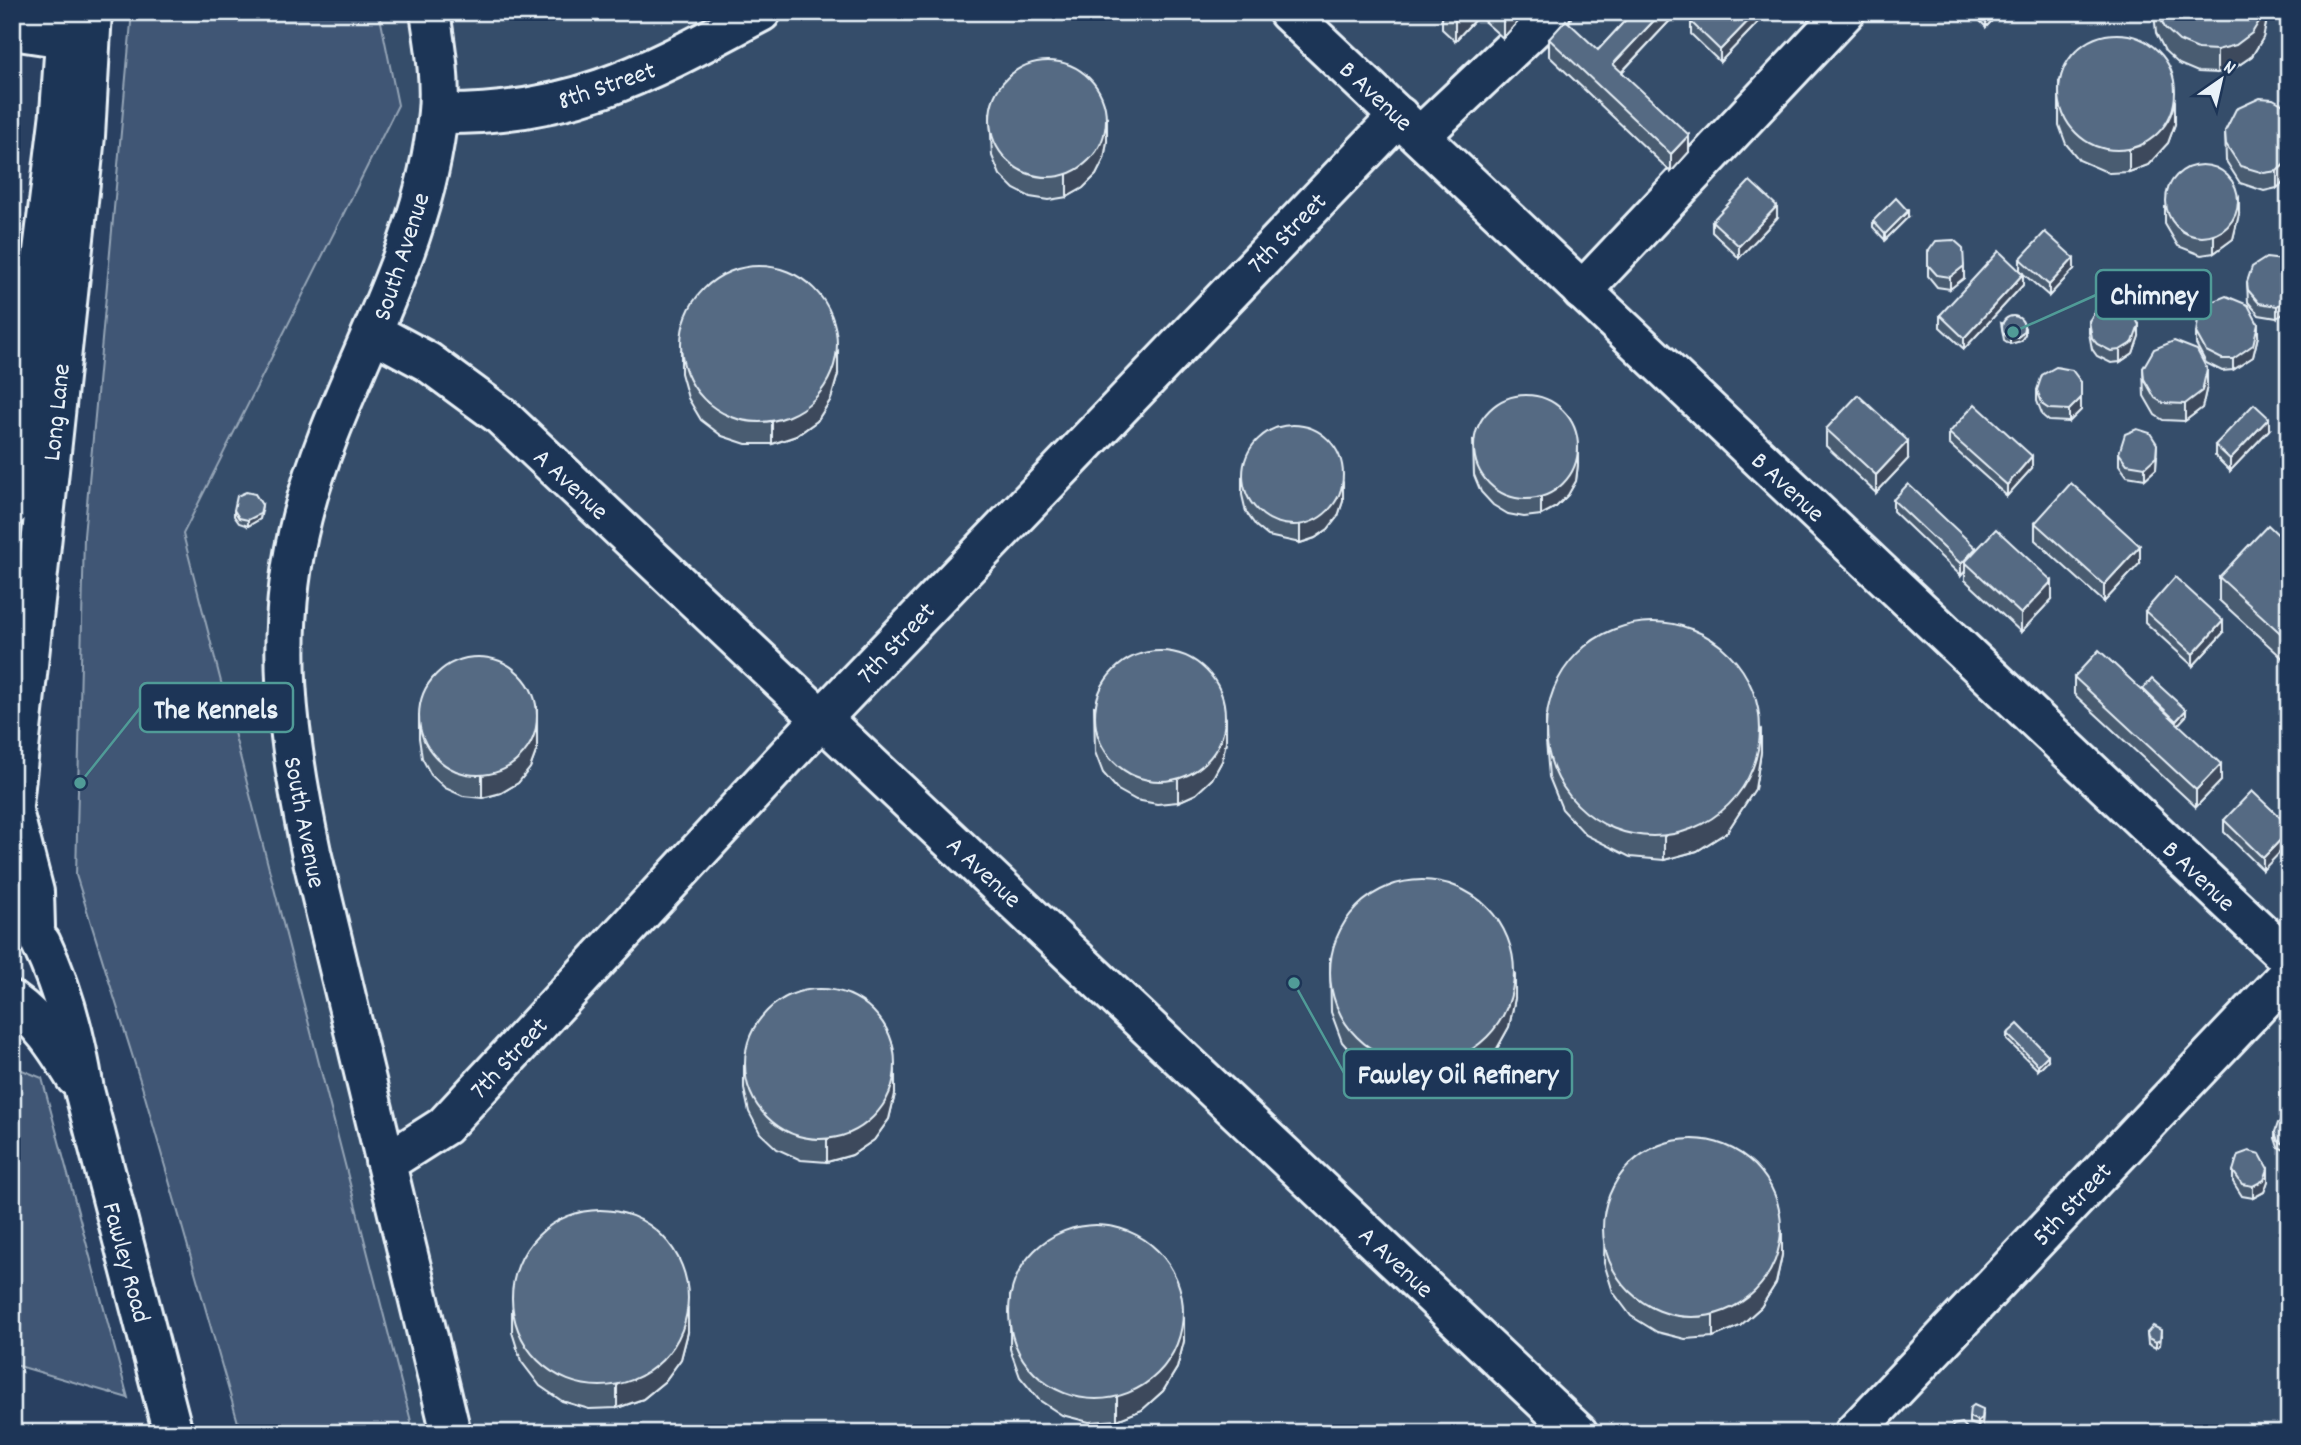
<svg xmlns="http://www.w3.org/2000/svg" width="2301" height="1445" font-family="Dekko,sans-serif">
<rect width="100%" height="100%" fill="#294061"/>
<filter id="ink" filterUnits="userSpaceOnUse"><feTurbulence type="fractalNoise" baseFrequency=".0143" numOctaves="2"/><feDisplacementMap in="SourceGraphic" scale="14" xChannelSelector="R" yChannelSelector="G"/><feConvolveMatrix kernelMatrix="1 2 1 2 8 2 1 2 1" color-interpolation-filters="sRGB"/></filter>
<g filter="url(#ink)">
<path fill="#364d6b" d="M379,12H2289V1433H414L183,533L398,105Z"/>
<g fill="#415774" stroke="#94a4b6" stroke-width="2">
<path d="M132,12H379L398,105L183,534L414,1433H241L144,1093L76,875L84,536Z"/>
<path d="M12,1066L42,1078L128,1398L12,1364Z"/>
</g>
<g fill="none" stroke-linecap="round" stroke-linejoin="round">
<g stroke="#e8f1f8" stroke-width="44">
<g id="minor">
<path d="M430,12C435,45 441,79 438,112C424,261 338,377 302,517C272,634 287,737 311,852L451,1433"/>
<path d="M1288,12L2289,959"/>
<path d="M12,30L65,38"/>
<path d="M438,114C572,116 647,73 761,12"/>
<path d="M1420,136L1551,12"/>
<path d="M1582,291L1845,12"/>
<path d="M374,333L428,362L500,415L1578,1433"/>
<path d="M12,505L60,113L67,12"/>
<path d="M385,1160L400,1154L444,1126L823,717L1399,116"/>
<path d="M1854,1433L2289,973"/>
</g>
</g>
<g stroke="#e8f1f8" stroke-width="44">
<g id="major">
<path d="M13,811L34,892L35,927"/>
<path d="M12,814L85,136L92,12"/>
<path d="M41,943C64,991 76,1038 84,1090L173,1433"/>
<path d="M12,1001C40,1021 57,1048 75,1077"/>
</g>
</g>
<path stroke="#e8f1f8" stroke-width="4.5" stroke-dasharray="7 5" stroke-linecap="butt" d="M12,1432L14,1433"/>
<use href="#minor" stroke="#1d3557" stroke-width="38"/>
<use href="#major" stroke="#1d3557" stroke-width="38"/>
</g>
<g fill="#495b71" stroke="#e8f1f8" stroke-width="2">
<path d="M1442,12H1527L1503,38L1478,16L1455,41L1442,29Z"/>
<path d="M1633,12H1678L1622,72L1689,152L1671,172L1549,56V39L1598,50Z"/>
<path d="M1768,12L1720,62L1691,34V22Z"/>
<path d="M1974,12H2000L1986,27L1974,15Z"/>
<path d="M2154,12H2267V19L2263,38L2252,56L2236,67L2217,73L2198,72L2179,64L2165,51L2156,33Z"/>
<path d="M2289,61V96L2287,92V75Z"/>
<path d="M2059,82L2175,124L2168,143L2148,165L2129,172L2109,173L2079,160L2066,144L2059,125Z"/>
<path d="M2289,110V178L2277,188L2264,191L2240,183L2226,161L2225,131Z"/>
<path d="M990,113L1107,141L1104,159L1096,175L1083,188L1067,197L1049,200L1030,197L1014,189L1000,175L992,156Z"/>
<path d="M2165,207L2239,214L2233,239L2214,253L2201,255L2178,246L2165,224Z"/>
<path d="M1908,217L1885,240L1873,227V221Z"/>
<path d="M1777,218L1739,258L1712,232V221Z"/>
<path d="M1928,252L1964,278L1950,289L1937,287L1928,276Z"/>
<path d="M2020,259L2074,269L2049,296L2020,271Z"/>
<path d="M2283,260L2277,318L2259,315L2248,302L2247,282Z"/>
<path d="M2023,285L1964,349L1940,327V315Z"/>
<path d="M2089,321L2139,336L2133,353L2120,362L2111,363L2097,356L2092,349L2089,333Z"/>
<path d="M2001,323L2025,334L2021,341L2010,344L2004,340Z"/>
<path d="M2196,333L2258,336L2253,357L2233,370L2222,371L2206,363L2196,344Z"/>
<path d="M681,350L838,374L831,399L817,421L796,436L772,444H746L722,436L701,420L688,398L681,373Z"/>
<path d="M2143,368L2207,386L2202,408L2185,421L2163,420L2155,415L2144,396Z"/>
<path d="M2081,382V410L2069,422L2049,421L2043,416L2037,401V390Z"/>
<path d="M1826,429L1908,459L1876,493L1826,446Z"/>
<path d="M2269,430L2230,471L2215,456V445Z"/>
<path d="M1949,433L2032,468L2007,496L1949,444Z"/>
<path d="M1473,440L1578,464L1576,481L1568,495L1556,507L1541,515L1524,517L1508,514L1493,505L1481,492L1474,475Z"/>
<path d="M2119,453L2157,456L2156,469L2145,479L2127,476L2119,465Z"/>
<path d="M2289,473V497L2285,494V477Z"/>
<path d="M1242,477L1343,501L1338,516L1328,529L1315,538L1300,543L1268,536L1256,526L1246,512L1242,495Z"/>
<path d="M1893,500L1976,550L2052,599L2021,632L1965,580V571L1961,576L1893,511Z"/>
<path d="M234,510L262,511L260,519L248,526L239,523L234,516Z"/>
<path d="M2035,523L2140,563L2104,602L2035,540Z"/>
<path d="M2289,545V664L2219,600V577Z"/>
<path d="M2145,611L2223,633L2193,666L2145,622Z"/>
<path d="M2074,677L2143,691V689L2186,716L2178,724L2221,781L2196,807L2074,694Z"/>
<path d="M1094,706L1226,741L1222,761L1212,779L1196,794L1178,802L1157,804L1136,800L1118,790L1103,773L1095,752Z"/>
<path d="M537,707V749L530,768L518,783L501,793L482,798L463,796L445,788L431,775L422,758L419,738V716Z"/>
<path d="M1546,718L1761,752L1755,789L1727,832L1697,851L1664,860L1630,857L1586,835L1562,809L1549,777L1546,741Z"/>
<path d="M2224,820L2289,826L2263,870L2224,832Z"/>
<path d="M1330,958L1515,998L1509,1027L1495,1052L1473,1072L1446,1084L1417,1087L1388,1081L1363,1066L1342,1042L1331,1012Z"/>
<path d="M2007,1034L2048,1060L2038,1070L2007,1040Z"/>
<path d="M744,1066L895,1094L889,1119L874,1140L852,1155L827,1162L801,1160L777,1149L760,1133L749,1112L744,1089Z"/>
<path d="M2289,1118V1152L2278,1147L2275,1138V1132Z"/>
<path d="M2233,1171L2268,1181L2264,1192L2253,1198L2242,1196L2233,1182Z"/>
<path d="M1605,1211L1782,1255L1776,1283L1761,1307L1740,1326L1713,1337L1685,1339L1657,1332L1631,1316L1613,1292L1604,1263Z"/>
<path d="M1010,1296L1184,1341L1177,1368L1163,1391L1142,1410L1117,1420L1089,1422L1062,1415L1039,1400L1020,1377L1010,1349Z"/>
<path d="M512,1309L688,1332L681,1359L665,1381L643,1399L617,1408L589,1409L562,1401L540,1386L521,1361L512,1332Z"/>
<path d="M2147,1333L2161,1336L2160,1345L2156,1348L2148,1344Z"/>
<path d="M1983,1415L1982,1424L1978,1426L1969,1423V1417Z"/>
</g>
<g fill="#3c4a5c" stroke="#e8f1f8" stroke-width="2">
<path d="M1461,12H1478V16L1455,41V19Z"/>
<path d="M1506,12H1527L1503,38V16Z"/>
<path d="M1662,12H1678L1613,81V64Z"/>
<path d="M1757,12H1768L1720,62V50Z"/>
<path d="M1989,12H2000L1986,27V15Z"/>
<path d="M2263,12H2267V19L2263,38L2252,56L2236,67L2217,73V50Z"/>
<path d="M2175,102V124L2168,143L2148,165L2129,172V150Z"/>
<path d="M1107,118V141L1104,159L1096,175L1083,188L1067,197V174Z"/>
<path d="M1689,135V152L1671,172V154Z"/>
<path d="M2289,160V178L2277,188V171Z"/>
<path d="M2239,197V214L2233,239L2214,253V236Z"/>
<path d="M1777,206V218L1739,258V246Z"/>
<path d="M1908,211V217L1885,240V234Z"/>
<path d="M2074,258V269L2049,296V285Z"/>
<path d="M1964,266V278L1950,289V277Z"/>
<path d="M2023,274V285L1964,349V338Z"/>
<path d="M2289,299V310L2277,318V306Z"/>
<path d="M2258,324V336L2253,357L2233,370V359Z"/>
<path d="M2139,325V336L2133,353L2120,362V350Z"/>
<path d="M2025,328V334L2021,341L2010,344V338Z"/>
<path d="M838,351V374L831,399L817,421L796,436L772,444V422Z"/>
<path d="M2207,369V386L2202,408L2185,421V404Z"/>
<path d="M2081,398V410L2069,422V410Z"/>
<path d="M2269,418V430L2230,471V459Z"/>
<path d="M1908,441V459L1876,493V475Z"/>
<path d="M2157,444L2156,469L2145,479V467Z"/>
<path d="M1578,447V464L1576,481L1568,495L1556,507L1541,515V497Z"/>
<path d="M2032,456V468L2007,496V485Z"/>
<path d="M1343,483V501L1338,516L1328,529L1315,538L1300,543V525Z"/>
<path d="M262,505L260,519L248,526V520Z"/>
<path d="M2140,546V563L2104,602V585Z"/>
<path d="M1976,548V559L1965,562V571L1961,576V564Z"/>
<path d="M2052,581V599L2021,632V614Z"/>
<path d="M2223,621V633L2193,666V654Z"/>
<path d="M2186,710V716L2176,727V721Z"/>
<path d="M1226,719V741L1222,761L1212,779L1196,794L1178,802V780Z"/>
<path d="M537,727V749L530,768L518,783L501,793L482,798V775Z"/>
<path d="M1761,730V752L1755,789L1727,832L1697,851L1664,860V837Z"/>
<path d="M2221,764V781L2196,807V790Z"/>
<path d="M2289,831V843L2263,870V858Z"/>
<path d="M1515,975V998L1509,1027L1495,1052L1473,1072L1446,1084V1061Z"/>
<path d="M2048,1055V1060L2038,1070V1065Z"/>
<path d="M895,1071V1094L889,1119L874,1140L852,1155L827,1162V1140Z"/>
<path d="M2268,1169V1181L2264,1192L2253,1198V1186Z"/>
<path d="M1782,1232V1255L1776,1283L1761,1307L1740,1326L1713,1337V1315Z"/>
<path d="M688,1309V1332L681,1359L665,1381L643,1399L617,1408V1386Z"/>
<path d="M1184,1319V1341L1177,1368L1163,1391L1142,1410L1117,1420V1397Z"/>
<path d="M2161,1330L2160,1345L2156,1348V1342Z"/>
<path d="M1983,1409L1982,1424L1978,1426V1421Z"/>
</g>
<g fill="#556a83" stroke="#e8f1f8" stroke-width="2">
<path d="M1448,12H1461L1455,19Z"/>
<path d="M1633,12H1662L1613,64L1689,135L1671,154L1549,39L1566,20L1598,50Z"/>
<path d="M1700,12H1757L1720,50L1691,22Z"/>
<path d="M2157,12H2263V15L2252,33L2236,45L2217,50L2198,49L2179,41L2165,28Z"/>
<circle cx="2117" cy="92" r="58"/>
<path d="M2289,61V79L2287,75Z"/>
<circle cx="1048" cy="119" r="58"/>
<path d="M2260,98L2273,99L2287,107L2289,110V160L2277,171L2264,173L2240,166L2226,144L2225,131L2236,109Z"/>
<circle cx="2202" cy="201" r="36"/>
<path d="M1750,181L1777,206L1739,246L1712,221Z"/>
<path d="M1896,198L1908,211L1885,234L1873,221Z"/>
<path d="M2045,232L2074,258L2049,285L2020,259Z"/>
<path d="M1954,240L1963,248L1964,266L1950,277L1937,275L1928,265V252L1936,241Z"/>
<path d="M1999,251L2023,274L1964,338L1940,315Z"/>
<path d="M2266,258L2283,260L2289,267V299L2277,306L2259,303L2248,290L2247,282L2252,267Z"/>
<circle cx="759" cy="344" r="78"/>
<path d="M2226,296L2248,305L2258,324L2253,345L2233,359H2222L2206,351L2196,333L2199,312L2206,304Z"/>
<path d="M2114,301L2131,309L2139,325L2133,342L2120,350L2111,351L2097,344L2092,338L2089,321L2098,307Z"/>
<circle cx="2013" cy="327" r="11"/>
<path d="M2174,341L2197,350L2207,369L2202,391L2185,404L2163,403L2155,398L2144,379L2143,368L2154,349Z"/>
<path d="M2056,367L2072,370L2081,382V398L2069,410L2049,409L2043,405L2037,390L2042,375Z"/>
<circle cx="1526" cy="447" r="52"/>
<path d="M1858,395L1908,441L1876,475L1826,429Z"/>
<path d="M1975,404L2032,456L2007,485L1949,433Z"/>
<path d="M2254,404L2269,418L2230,459L2215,445Z"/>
<circle cx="1293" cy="475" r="50"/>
<path d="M2137,429L2150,433L2157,444L2156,457L2145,467L2127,464L2119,453L2125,434Z"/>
<path d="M2071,483L2140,546L2104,585L2035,523Z"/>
<path d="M1908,484L1976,548L1961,564L1893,500Z"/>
<path d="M246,492L255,494L262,505L260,514L248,520L239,518L234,510L237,496Z"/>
<path d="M2268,525L2289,545V641L2219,577Z"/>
<path d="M1996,529L2052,581L2021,614L1965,562Z"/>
<path d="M2175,577L2223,621L2193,654L2145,611Z"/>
<circle cx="1653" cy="729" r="107"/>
<path d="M2099,650L2221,764L2196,790L2074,677Z"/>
<circle cx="1160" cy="716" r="65"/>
<circle cx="478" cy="716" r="59"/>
<path d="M2152,679L2186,710L2176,721L2143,689Z"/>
<path d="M2252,791L2289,826V831L2263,858L2224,820Z"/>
<circle cx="1422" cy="972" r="92"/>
<circle cx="820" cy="1064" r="75"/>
<path d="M2018,1024L2048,1055L2038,1065L2007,1034Z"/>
<path d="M2289,1118V1146L2278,1141L2275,1132L2278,1123Z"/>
<circle cx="1692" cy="1228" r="89"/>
<path d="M2249,1151L2260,1154L2268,1169L2264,1180L2253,1186L2242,1184L2233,1171L2238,1155Z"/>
<circle cx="600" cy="1298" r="88"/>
<circle cx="1096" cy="1312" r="87"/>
<path d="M2153,1326L2161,1330L2160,1340L2156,1342L2148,1338L2147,1333Z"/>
<path d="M1974,1405L1983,1409L1982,1418L1978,1421L1969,1417L1970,1408Z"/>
<path d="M1962,1423L1966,1427L1965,1433H1953L1951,1430L1953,1425Z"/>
</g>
</g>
<g text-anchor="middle" stroke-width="6" stroke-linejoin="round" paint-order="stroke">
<g font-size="26" fill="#e8f1f8" stroke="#1d3557">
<text transform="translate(606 84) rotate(-19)" y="9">8th Street</text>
<text transform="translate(1377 95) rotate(43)" y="9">B Avenue</text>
<text transform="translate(1286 232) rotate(-46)" y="9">7th Street</text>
<text transform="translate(400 256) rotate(-72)" y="9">South Avenue</text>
<text transform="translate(55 412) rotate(-84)" y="9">Long Lane</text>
<text transform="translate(572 483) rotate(43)" y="9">A Avenue</text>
<text transform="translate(1789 486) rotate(43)" y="9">B Avenue</text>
<text transform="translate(895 642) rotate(-47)" y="9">7th Street</text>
<text transform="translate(306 822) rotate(79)" y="9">South Avenue</text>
<text transform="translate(985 871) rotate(43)" y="9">A Avenue</text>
<text transform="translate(2200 875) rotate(44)" y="9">B Avenue</text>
<text transform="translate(508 1057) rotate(-47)" y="9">7th Street</text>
<text transform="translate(2071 1203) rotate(-47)" y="9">5th Street</text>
<text transform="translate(1397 1261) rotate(43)" y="9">A Avenue</text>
<text transform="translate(128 1262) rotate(75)" y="9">Fawley Road</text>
</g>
</g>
<path fill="none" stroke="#509b97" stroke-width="2.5" d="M2013 332L2096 295M80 783L140 708M1294 983L1344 1073"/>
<g fill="#509b97" stroke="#1d3557" stroke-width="2.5">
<circle cx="2013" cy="332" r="7"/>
<circle cx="80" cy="783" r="7"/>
<circle cx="1294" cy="983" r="7"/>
</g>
<g fill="#1d3557" stroke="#509b97" stroke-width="2.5">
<rect x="2096" y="270" width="115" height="49" rx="7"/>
<rect x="140" y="683" width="153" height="49" rx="7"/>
<rect x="1344" y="1049" width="228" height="49" rx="7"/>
</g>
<g font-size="28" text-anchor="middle" font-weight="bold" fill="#e8f1f8">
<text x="2154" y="304">Chimney</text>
<text x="216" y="718">The Kennels</text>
<text x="1458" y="1083">Fawley Oil Refinery</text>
</g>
<rect width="2301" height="1445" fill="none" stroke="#1d3557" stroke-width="42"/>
<rect x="21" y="21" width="2259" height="1403" fill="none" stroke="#e8f1f8" stroke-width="2.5" filter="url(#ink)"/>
<g transform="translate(2221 80) rotate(34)" stroke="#1d3557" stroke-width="5" paint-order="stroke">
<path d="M0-5L12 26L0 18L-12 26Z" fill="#e8f1f8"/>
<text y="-10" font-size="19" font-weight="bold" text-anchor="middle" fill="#e8f1f8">N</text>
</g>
</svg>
